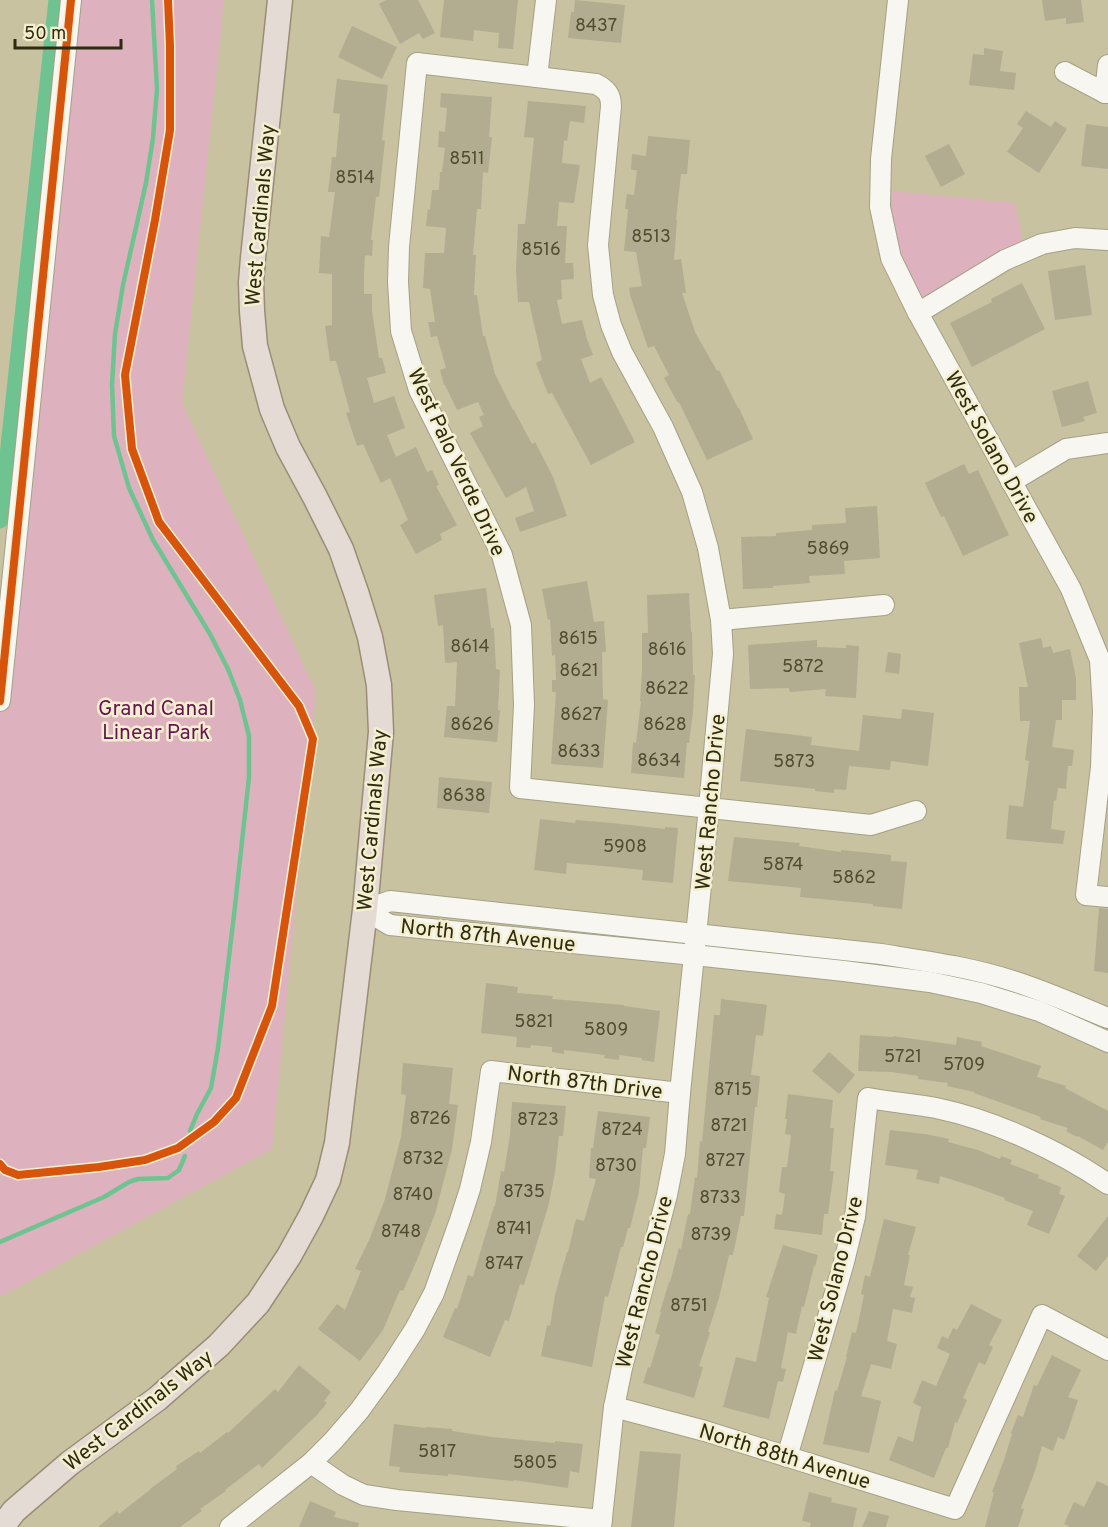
<svg xmlns="http://www.w3.org/2000/svg" width="1108" height="1527" font-family="Overpass,sans-serif">
<rect width="100%" height="100%" fill="#c8c2a0"/>
<g fill="#ddb2be">
<path d="M71,0H224L182,403L316,692L272,1149L0,1297V701Z"/>
<path d="M892,191L1015,203L1023,243L920,299L897,250L892,222Z"/>
</g>
<g fill="none" stroke-linecap="round" stroke-linejoin="round">
<g stroke="#6ec391" stroke-width="4.5">
<path d="M152,0L157,89L153,138L146,183L123,285L115,334L112,384L114,436L129,488L153,540L210,634L228,669L240,700L249,736V777L234,915L218,1048L211,1088L197,1114L190,1131"/>
<path d="M0,1242L104,1197L129,1182L138,1179L168,1178L179,1170L185,1156"/>
</g>
<path stroke="#6ec391" stroke-width="15" d="M0,521L56,0"/>
</g>
<g fill="#b2ad91">
<path d="M386,0H418L435,33L423,39L419,33L400,44L379,4Z"/>
<path d="M444,0H518L513,49L498,48L499,33L474,30L473,41L440,37Z"/>
<path d="M575,0L625,5L621,43L568,38L571,12H574Z"/>
<path d="M1042,0H1081L1084,22L1066,24V18L1045,21Z"/>
<path d="M352,26L397,47L382,79L338,57Z"/>
<path d="M984,48L1003,51L1000,71L1016,73L1014,90L969,85L973,54L984,55Z"/>
<path d="M337,79L388,85L382,140L385,141L383,159L379,197H376L371,240H373L372,256L365,255L364,273V294H372V311L379,358H382L386,373L367,378L374,403L394,396L405,428L387,435L396,457L416,447L427,472L432,470L439,485L436,486L457,525L440,534L442,540L416,554L400,525L408,520L390,478L381,483L363,444L357,446L346,413L350,412L336,361H330L325,326L332,325V274L319,273L321,236L329,237L335,192H328L332,157H336L340,114L333,113Z"/>
<path d="M441,93L492,97L489,137H492L488,173L483,172L481,209H477L473,255H476L474,295H477L483,336H485L495,374L513,410H514L532,444L535,442L553,477L567,516L520,532L515,518L534,511L526,487L506,498L470,433L483,426L479,417L484,415L478,402L457,410L445,385H444L440,370L446,368L437,336L431,337L428,322H435L430,289L423,288L425,253H444L446,228L426,226L428,209L430,210L432,190H439L440,172H442L445,148L438,147L439,131L445,132L447,108L440,107Z"/>
<path d="M528,101L586,106L584,123L570,121L567,141L564,140L562,163L580,165L574,203L559,202L557,226H567L565,263H573L574,279L561,280L562,299L557,300L562,324L582,320L587,339L593,355L581,359L590,383L601,377L635,442L591,465L552,393L548,394L536,363L542,360L529,302H518L516,271L518,224H525L534,138L524,137Z"/>
<path d="M1026,111L1051,127L1055,121L1067,129L1039,173L1007,152L1023,128L1017,124Z"/>
<path d="M1086,124L1108,127V169L1081,166Z"/>
<path d="M648,136L690,140L687,174H681L676,220H677L674,260L681,259L686,293H682L695,332L717,371L719,370L738,408H739L753,439L707,460L679,402L678,403L664,378L669,375L654,346L648,348L631,298L629,288L642,286L636,252L624,251L628,209H625L627,194L634,195L637,170H631L632,154L646,156Z"/>
<path d="M949,144L965,174L941,187L925,156Z"/>
<path d="M1085,265L1092,315L1055,320L1048,271Z"/>
<path d="M1022,283L1045,329L972,367L950,323L992,302L991,299Z"/>
<path d="M1088,381L1097,413L1083,417L1085,421L1062,427L1052,391Z"/>
<path d="M964,464L969,474L978,470L1009,535L963,556L944,516L941,517L925,483Z"/>
<path d="M877,506L880,558L844,561L845,574L809,576L810,583L773,586V588L743,589L741,537L776,536V533L812,530V525L846,523L845,508Z"/>
<path d="M587,581L594,622L604,621L606,652H602L603,699L608,700L603,768L551,764L556,692H552V680H556L555,655L552,656L550,619L548,620L542,589Z"/>
<path d="M486,588L491,628H494L496,669L500,670L498,710H500L497,742L444,737L447,706H455L457,662L445,663L443,625L438,626L434,595Z"/>
<path d="M689,593L691,632H692L693,675H695L693,712L689,743H687L684,778L631,773L633,742L636,743L641,701H640L642,671V633H648L647,595Z"/>
<path d="M1041,638L1043,648L1051,646L1053,653L1070,649L1076,678V700H1062V720H1056L1052,747L1074,750L1072,766H1068L1066,789L1058,788L1056,801L1054,800L1051,829L1065,831L1063,844L1006,839L1009,805L1023,807L1029,761L1025,760L1030,721H1020L1019,687H1028L1019,643Z"/>
<path d="M817,640V647L846,648V645L859,646L856,698L825,696L826,689L790,692L789,688L750,689L748,645Z"/>
<path d="M888,652L901,654L899,674L885,672Z"/>
<path d="M902,709L934,713L928,766L891,761L890,770L849,766L846,790L834,789V793L815,791V789L740,781L746,729L812,737L811,745L859,751L863,715L901,719Z"/>
<path d="M439,777L492,782L489,813L437,808Z"/>
<path d="M540,819L575,823L576,820L612,823L665,829V827L678,828L673,883L642,880L643,870L603,866L567,863L566,874L534,870Z"/>
<path d="M734,837L800,843L799,846L841,852V850L891,855V861L907,862L902,909L873,906V904L800,897L801,888L728,881Z"/>
<path d="M1099,908L1108,909V973L1094,971Z"/>
<path d="M486,983L518,987L517,993L553,996L552,999L624,1005V1006L660,1011L654,1062L642,1060V1058L619,1055V1060L604,1058L605,1055L564,1050V1054L552,1052V1047L531,1045L530,1048L516,1047L517,1037L481,1033Z"/>
<path d="M721,999L767,1005L763,1036L756,1035L751,1075L760,1076L757,1107H755L744,1216H741L733,1255H729L719,1298L708,1332H710L699,1366L703,1367L694,1398L643,1383L648,1367L650,1368L660,1335L655,1333L661,1312H660L669,1282H670L679,1248L681,1249L688,1214H690L695,1177L697,1178L700,1141L702,1142L714,1015H720Z"/>
<path d="M860,1035L893,1037V1036L956,1045L957,1037L982,1042L981,1046L1041,1066L1037,1077L1066,1086L1065,1088L1108,1111V1142L1103,1150L1078,1136L1077,1137L1066,1131L1068,1128L1040,1119L1041,1117L974,1093V1092L947,1086L948,1083L918,1079V1076L892,1072L858,1071Z"/>
<path d="M829,1052L855,1075L839,1094L812,1071Z"/>
<path d="M403,1063L453,1068L449,1104L458,1105L452,1149L435,1214L417,1260L403,1291L400,1290L383,1330L360,1361L318,1329L337,1304L345,1310L361,1271L355,1269L370,1238L385,1199L401,1137L406,1095L401,1094Z"/>
<path d="M788,1094L833,1100L830,1128H834L830,1171H834L828,1214H824L822,1235L774,1229L776,1214L782,1215L785,1194L779,1192L782,1167H787L791,1135L785,1134L787,1119H785Z"/>
<path d="M512,1102L566,1106L563,1136H559L555,1173L548,1207L524,1285L520,1284L509,1321L505,1320L490,1357L443,1337L455,1308L457,1309L468,1275L473,1277L494,1206H495L501,1171L504,1172L510,1135Z"/>
<path d="M598,1111L650,1117L646,1148H643L639,1192L630,1228H628L623,1247H621L608,1297L605,1296L592,1367L541,1356L547,1325L550,1326L555,1295L567,1252H568L576,1219L584,1221L596,1179L589,1178L591,1148H593Z"/>
<path d="M890,1130L925,1134L949,1139L948,1142L978,1150L1000,1159L1001,1156L1012,1160L1010,1164L1039,1175L1038,1178L1061,1187L1059,1194L1065,1196L1049,1234L1027,1225L1033,1211L1004,1200L1005,1198L972,1186L940,1176L939,1184L916,1179L918,1170L885,1165Z"/>
<path d="M1108,1216V1256L1096,1271L1077,1256Z"/>
<path d="M884,1219L916,1227L908,1255H910L904,1285L913,1287L910,1297L915,1298L912,1313L893,1309L887,1341L897,1344L891,1369L871,1364L861,1396L881,1401L869,1453L823,1444L835,1390L837,1391L847,1357H846L852,1332L856,1333L864,1295L861,1294L865,1275L870,1277Z"/>
<path d="M783,1245L818,1255L815,1267L814,1266L804,1307L802,1306L796,1334L788,1332L781,1368L786,1369L783,1382L778,1381L769,1419L723,1407L736,1357L756,1362L769,1298L766,1297Z"/>
<path d="M971,1304L1002,1320L989,1345L993,1347L985,1365L979,1362L963,1398L967,1400L957,1423L955,1422L948,1448H946L934,1478L889,1460L898,1436L913,1442L921,1407L913,1403L922,1380L936,1386L950,1354L937,1348L942,1336L948,1339L953,1328L957,1330Z"/>
<path d="M1052,1355L1081,1370L1068,1397L1078,1400L1067,1433L1064,1440L1058,1437L1053,1451L1042,1446L1035,1471L1021,1508L1024,1509L1018,1527H985L994,1492H992L1005,1457L1012,1434L1011,1433L1018,1415L1023,1417L1034,1385L1037,1386Z"/>
<path d="M299,1365L331,1392L324,1401L327,1403L317,1415L262,1468L259,1464L225,1490L226,1491L200,1509L202,1511L180,1527H98L117,1511L119,1514L151,1489H150L177,1469L176,1466L199,1451L200,1453L227,1432L228,1433L275,1389L278,1392Z"/>
<path d="M394,1424L426,1428V1427L452,1429V1431L492,1437L555,1443V1441L583,1444L579,1473L570,1471L568,1488L514,1480L513,1481L448,1474V1476L399,1472L400,1467L389,1466Z"/>
<path d="M640,1451L681,1454L674,1527H631Z"/>
<path d="M1097,1481L1108,1486V1527H1070L1064,1524L1074,1502L1084,1507Z"/>
<path d="M809,1492L832,1498L831,1502L857,1508L853,1527H810L811,1523L802,1521Z"/>
<path d="M310,1501L336,1512L334,1517L359,1523L358,1527H299Z"/>
<path d="M869,1511L889,1516L886,1527H862Z"/>
</g>
<g fill="none" stroke-linecap="round" stroke-linejoin="round">
<g stroke="#a4a085" stroke-width="22">
<g id="minor">
<path d="M898,0L881,159L880,207L891,258L918,313L1071,589L1100,660L1103,711L1101,767L1086,895L1108,897"/>
<path d="M1065,72L1105,93H1108"/>
<path d="M537,77L546,0"/>
<path d="M1105,93L1108,65"/>
<path d="M918,313L1005,260L1042,244L1075,238L1108,240"/>
<path d="M1011,482L1066,449L1108,443"/>
<path d="M721,620L884,605"/>
<path d="M0,701L71,0"/>
<path d="M365,910L390,925L694,955L844,971L930,982L981,993L1039,1011L1108,1042"/>
<path d="M365,910L390,901L881,954C925,961 970,967 1013,981C1045,991 1076,1005 1108,1018"/>
<path d="M614,1407L705,1431L955,1509L1042,1315L1108,1350"/>
<path d="M787,1457L844,1262L855,1217L868,1098C891,1102 914,1104 936,1108C994,1120 1060,1151 1108,1184"/>
<path d="M311,1463L343,1485L364,1495L397,1500L602,1520"/>
<path d="M230,1527L311,1463L333,1441L359,1411L388,1371L415,1329L434,1293L460,1220L470,1189L481,1142L491,1071L680,1093"/>
<path d="M601,1527L614,1407L622,1368L667,1195L675,1154L680,1093L709,807L723,654L721,620L708,548L692,492L663,427L622,352L611,325L603,295L598,245L611,106C611,94 606,89 596,84L417,63L399,247L398,282L401,331L419,390L502,555L521,625L524,705L520,788L871,825L916,811"/>
</g>
</g>
<g stroke="#9b8c76" stroke-width="27">
<path id="major" d="M2,1527L14,1511L70,1463L157,1399L219,1345L258,1303L289,1256L311,1216L328,1180L337,1143L365,910L381,732L379,685L370,637L357,595L341,549L315,497L288,447L272,409L255,346L252,311L251,282L253,258L280,0"/>
</g>
<use href="#minor" stroke="#f7f6f1" stroke-width="20"/>
<use href="#major" stroke="#e4dcd4" stroke-width="24"/>
<g stroke="#f4efcf" stroke-width="11">
<g id="cycleway">
<path d="M0,701L71,0"/>
<path d="M0,1164L5,1170L18,1175L99,1167L145,1160L178,1148L214,1122L236,1098L272,1006L313,739L299,706L159,522L132,449L125,375L155,220L170,130V46L168,0"/>
</g>
</g>
<use href="#cycleway" stroke="#d6540c" stroke-width="8"/>
</g>
<g text-anchor="middle" stroke-width="5" stroke-linejoin="round" paint-order="stroke">
<g font-size="18" fill="#504c31">
<text x="596" y="31">8437</text>
<text x="467" y="164">8511</text>
<text x="355" y="183">8514</text>
<text x="651" y="242">8513</text>
<text x="541" y="255">8516</text>
<text x="828" y="554">5869</text>
<text x="578" y="644">8615</text>
<text x="470" y="652">8614</text>
<text x="667" y="655">8616</text>
<text x="803" y="672">5872</text>
<text x="579" y="676">8621</text>
<text x="667" y="694">8622</text>
<text x="581" y="720">8627</text>
<text x="472" y="730">8626</text>
<text x="665" y="730">8628</text>
<text x="579" y="757">8633</text>
<text x="659" y="766">8634</text>
<text x="794" y="767">5873</text>
<text x="464" y="801">8638</text>
<text x="625" y="852">5908</text>
<text x="783" y="870">5874</text>
<text x="854" y="883">5862</text>
<text x="534" y="1027">5821</text>
<text x="606" y="1035">5809</text>
<text x="903" y="1062">5721</text>
<text x="964" y="1070">5709</text>
<text x="733" y="1095">8715</text>
<text x="430" y="1124">8726</text>
<text x="538" y="1125">8723</text>
<text x="729" y="1131">8721</text>
<text x="622" y="1135">8724</text>
<text x="423" y="1164">8732</text>
<text x="725" y="1166">8727</text>
<text x="616" y="1171">8730</text>
<text x="524" y="1197">8735</text>
<text x="413" y="1200">8740</text>
<text x="720" y="1203">8733</text>
<text x="514" y="1234">8741</text>
<text x="401" y="1237">8748</text>
<text x="711" y="1240">8739</text>
<text x="504" y="1269">8747</text>
<text x="689" y="1311">8751</text>
<text x="437" y="1457">5817</text>
<text x="535" y="1468">5805</text>
</g>
<g font-size="21" fill="#2f2b10" stroke="#f4efcf">
<text transform="translate(260 215) rotate(-85)" y="7">West Cardinals Way</text>
<text transform="translate(992 447) rotate(61)" y="7">West Solano Drive</text>
<text transform="translate(457 462) rotate(65)" y="7">West Palo Verde Drive</text>
<text transform="translate(710 802) rotate(-85)" y="7">West Rancho Drive</text>
<text transform="translate(372 820) rotate(-85)" y="7">West Cardinals Way</text>
<text transform="translate(488 935) rotate(6)" y="7">North 87th Avenue</text>
<text transform="translate(585 1082) rotate(7)" y="7">North 87th Drive</text>
<text transform="translate(835 1279) rotate(-76)" y="7">West Solano Drive</text>
<text transform="translate(644 1282) rotate(-76)" y="7">West Rancho Drive</text>
<text transform="translate(138 1410) rotate(-38)" y="7">West Cardinals Way</text>
<text transform="translate(785 1456) rotate(17)" y="7">North 88th Avenue</text>
</g>
<g font-size="21" fill="#671353" stroke="#f4efcf">
<text x="156" y="715">Grand Canal<tspan x="156" dy="24">Linear Park</tspan></text>
</g>
</g>
<path d="M15 39v9h106v-9" fill="none" stroke="#2f2b10" stroke-width="3"/>
<text x="24" y="39" font-size="18" fill="#2f2b10" stroke="#f4efcf" stroke-width="4.5" paint-order="stroke">50 m</text>
</svg>
